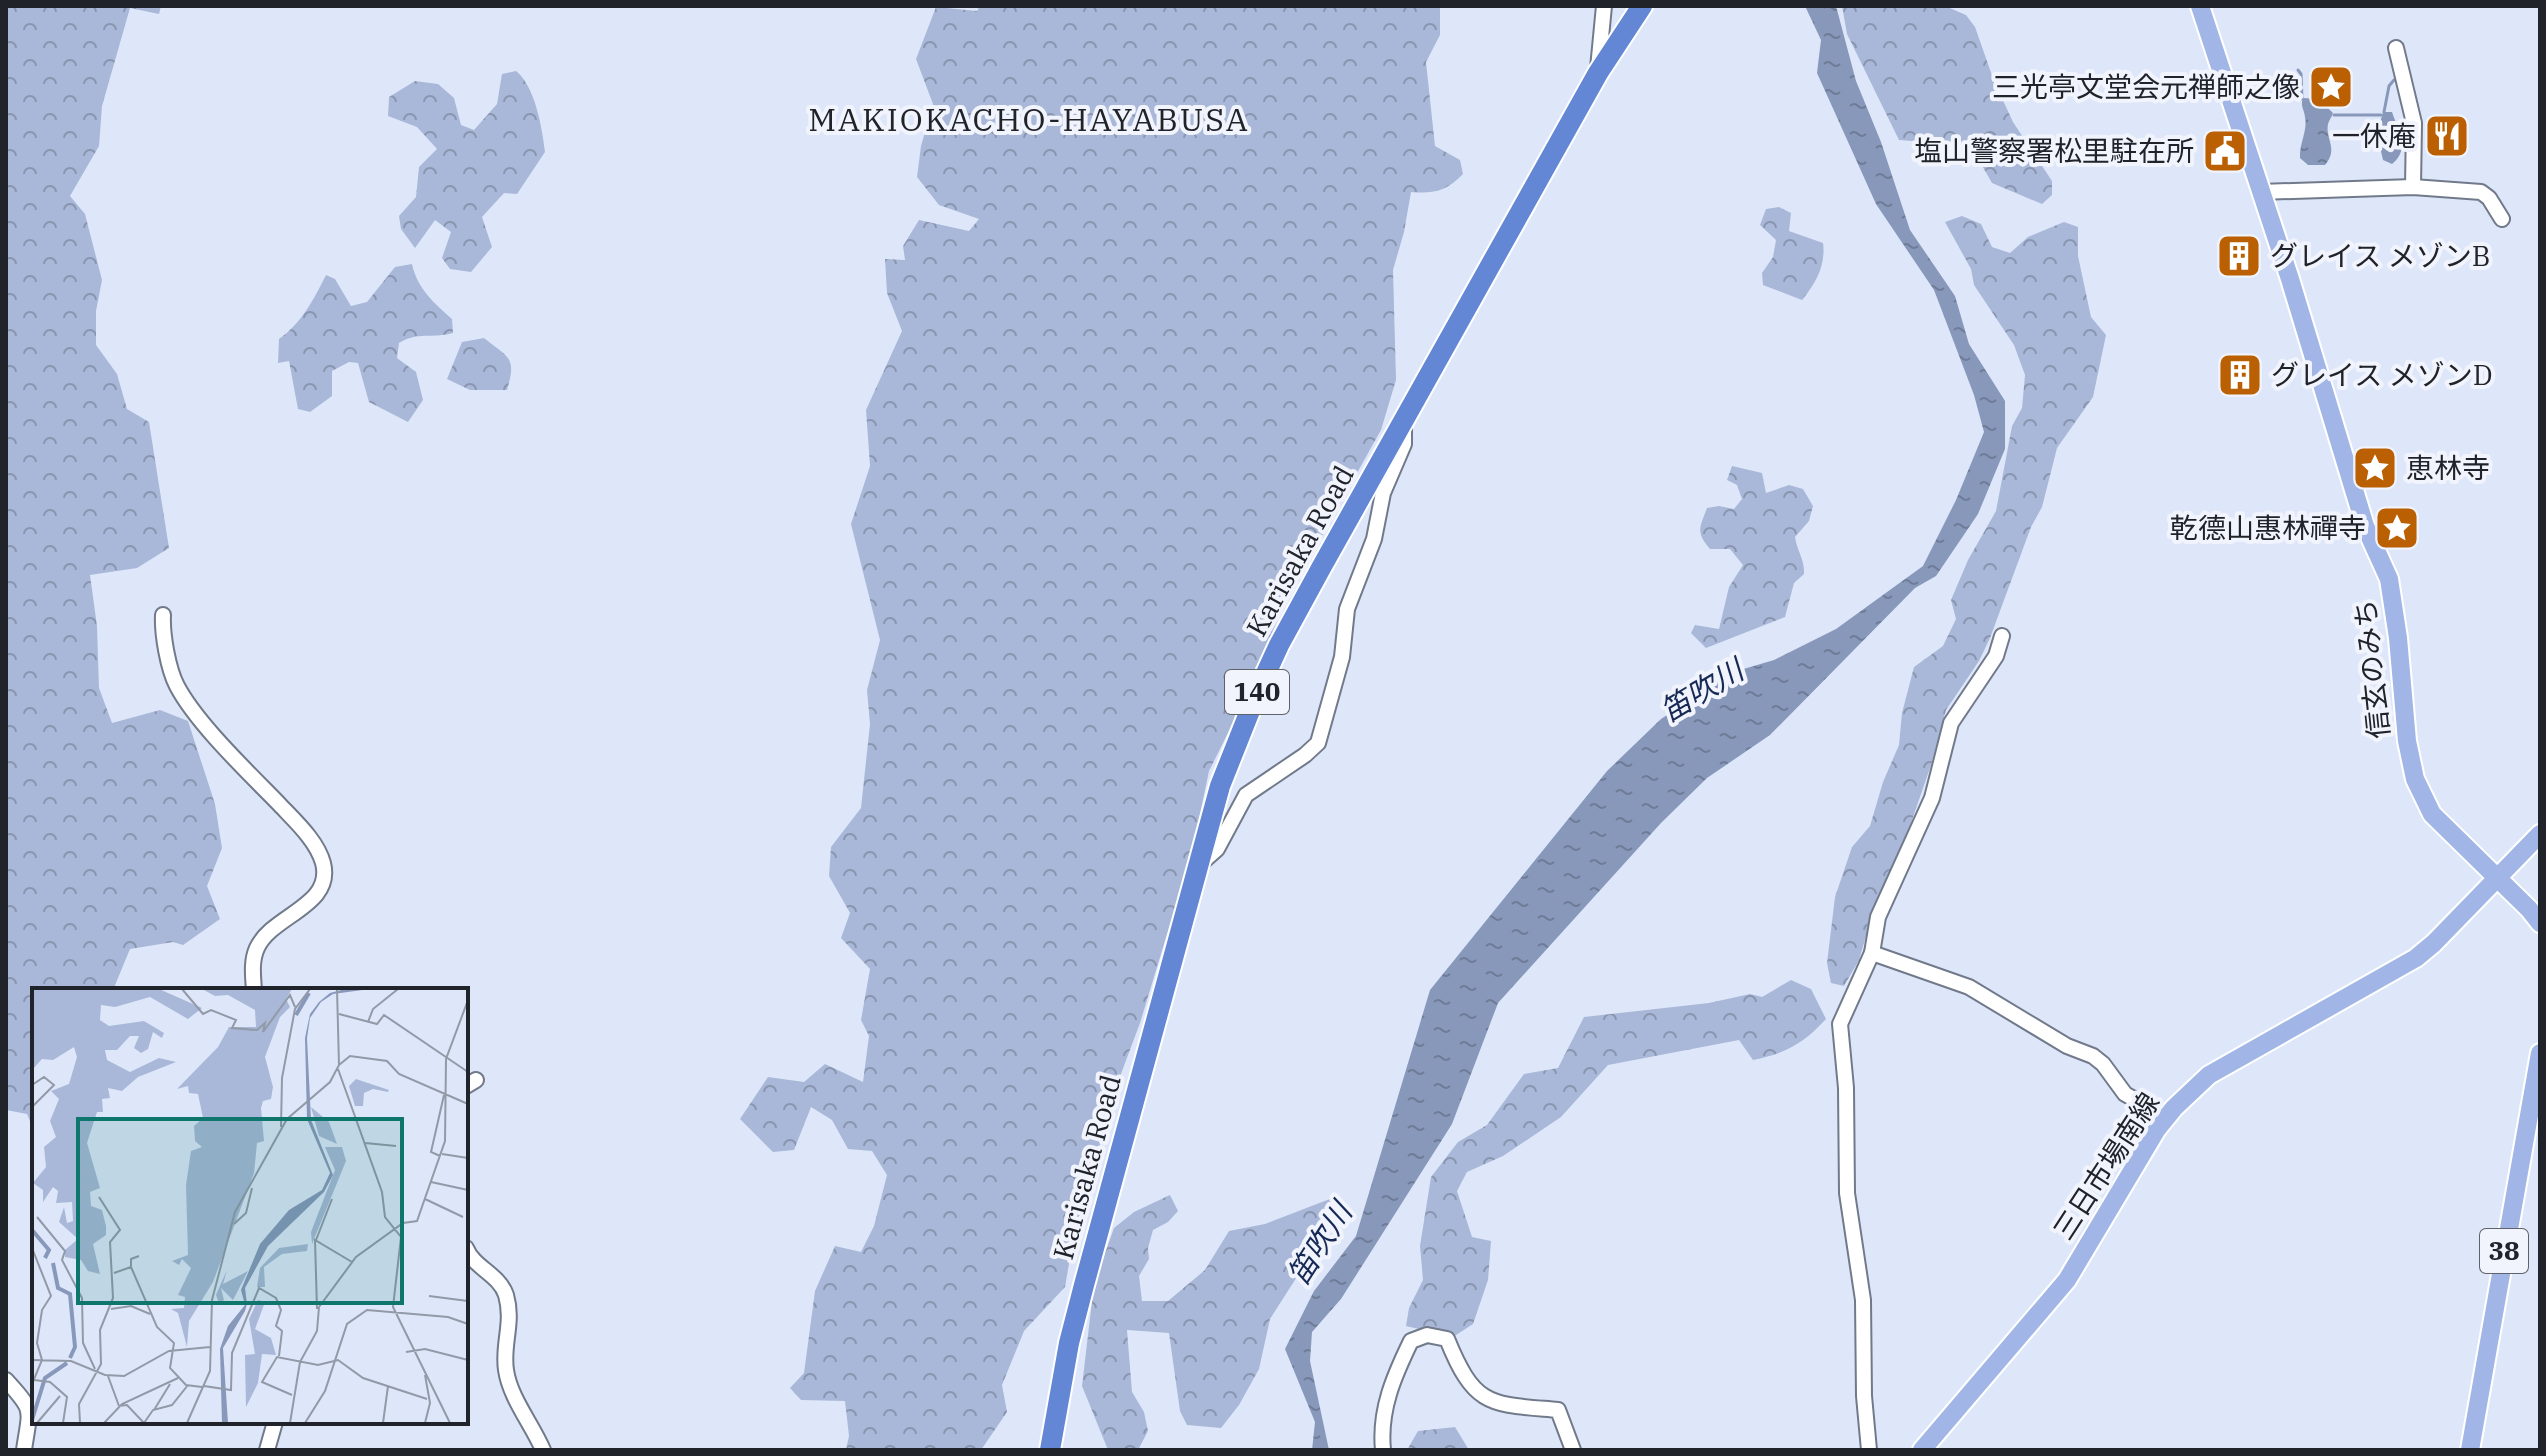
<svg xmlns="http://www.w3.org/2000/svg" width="2546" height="1456" font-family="'IBM Plex Serif','Noto Sans JP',serif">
<defs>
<pattern id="forest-crowns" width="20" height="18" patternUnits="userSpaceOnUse" patternTransform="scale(2)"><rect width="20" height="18" fill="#a9b8d8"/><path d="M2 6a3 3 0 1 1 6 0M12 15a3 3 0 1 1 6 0" fill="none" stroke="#8995af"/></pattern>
<pattern id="water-ripples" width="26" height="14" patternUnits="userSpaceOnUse" patternTransform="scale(2)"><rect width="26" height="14" fill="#8898bb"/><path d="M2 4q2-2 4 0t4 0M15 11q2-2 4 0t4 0" fill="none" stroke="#6f7c98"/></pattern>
</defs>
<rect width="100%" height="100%" fill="#dee7fa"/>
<g fill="url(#forest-crowns)">
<path d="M6,6H161L159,14L130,8L102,106L99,146L70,196L85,214L102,280L96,311V345L117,374L127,409L149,422L169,548L137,568L90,575L97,626L99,688L112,723L160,710L188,721L215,804L222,848L207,886L220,919L183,945L173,942L130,949L113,990H34V1131L27,1114L6,1110Z"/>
<path d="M980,6H1440V35L1426,62L1435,146L1460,160L1463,174C1447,191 1434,194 1411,192L1404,232L1393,270L1396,380L1381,430L1285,602L1244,701L1209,771L1192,852L1140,1023L1109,1106L1091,1184L1075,1229L1065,1287L1024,1331L1002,1385L1007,1412L981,1450H846L849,1436L845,1401L801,1400L790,1388L804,1373L815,1291L835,1246L861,1252L874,1226L887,1175L872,1151L848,1149L832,1120L811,1107L794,1150L773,1152L740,1119L768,1077L804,1082L825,1064L863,1082L869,1036L861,1020L870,969L841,938L850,913L829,876L831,847L861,808L870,724L867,690L880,640L851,524L870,466L866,410L902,331L887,293L885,259L905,260L903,246L919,220L969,231L979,219L939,205L917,177L921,146L933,104L916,59L936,7L977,11Z"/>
<path d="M1842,6H1945L1966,15L1975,27L1994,81L2013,122L2052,181V195L2042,204L1992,183L1976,155L1963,156L1942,138L1925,142L1899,140L1847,34Z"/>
<path d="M516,71C535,86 542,127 545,152L517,194L504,193L482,217L492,247L471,272L450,269L442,258L451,232L435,220L415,248L401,229L399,216L416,197L419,167L437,149L417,127L388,116L389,97L415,81L438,84L454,98L461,125L474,130L497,104L502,74Z"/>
<path d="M1779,207L1791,213L1789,231L1823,243C1826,265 1816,283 1802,300L1763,285L1762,273L1773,257L1776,240L1760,225L1766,209Z"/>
<path d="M1962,216L1981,224L1992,247L2010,253L2028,237L2064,222L2078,227V256L2091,317L2106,335L2093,397L2057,448L2042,507L2031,527L1990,638L1979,661L1946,710L1931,765L1900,855L1873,912L1859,960L1844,986L1831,983L1827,963L1835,897L1852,847L1870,826L1883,782L1899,745L1902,713L1914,667L1943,646L1956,619L1951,600L1968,560L1996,511L2012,426L2022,408L2025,375L2014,345L1974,285L1971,269L1945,222Z"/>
<path d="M412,264C417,288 434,303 452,319L453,333C431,339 419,331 399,343L397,358L416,372L423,400L408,422L369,402L358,363L349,362L332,371V396L310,412L298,409L289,361L278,363L279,339C301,324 314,299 326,275L335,279L351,306L367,302L395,267Z"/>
<path d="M484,338C509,358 517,357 507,390H470L447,379L462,342Z"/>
<path d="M1732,466L1762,473L1766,493L1789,485L1803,489L1813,506L1809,521L1795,537C1797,551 1805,560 1804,574L1794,583L1785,617L1706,648L1691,633L1695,625L1719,629L1729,587L1743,565L1730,549H1710C1695,532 1700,527 1707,508L1719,506L1734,509L1742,499L1737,485L1727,480Z"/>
<path d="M1791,980L1811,989L1826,1019C1803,1044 1786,1053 1753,1060L1739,1040L1608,1065L1561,1117L1503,1156L1467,1172L1457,1191L1472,1237L1491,1241L1488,1280L1473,1324L1453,1337L1406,1326L1409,1308L1423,1280L1420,1246L1431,1177L1458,1142L1487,1125L1524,1074L1558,1068L1584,1017L1709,1003L1750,994L1762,997Z"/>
<path d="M1170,1195L1178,1211L1168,1222L1153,1230L1148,1248L1149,1259L1139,1276L1142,1301H1168L1205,1270L1229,1231L1265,1224L1335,1197L1340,1201L1316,1247L1270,1319L1259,1369L1239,1405L1221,1428L1187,1425L1180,1411L1169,1333L1127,1330L1132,1392L1144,1412L1148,1431L1138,1450H1108L1082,1386L1094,1284L1114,1228L1134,1212Z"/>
<path d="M1455,1427L1469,1450H1407L1418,1431Z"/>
</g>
<g fill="url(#water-ripples)">
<path d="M1805,6H1836L1856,81L1881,142L1910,230L1955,296L1969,344L2005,401V449L1978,514L1936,576L1915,588L1770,735L1707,778L1661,823L1498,1003L1452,1124L1341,1299L1312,1332L1310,1361L1329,1450H1312L1315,1422L1285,1349L1314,1291L1356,1236L1430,990L1607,771L1661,719L1730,673L1774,660L1836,629L1923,566L1956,500L1984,432L1974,395L1934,290L1876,204L1817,73L1821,40Z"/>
<path d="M2303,98L2319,99L2333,113C2332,117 2329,120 2328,124C2325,139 2339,149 2325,165H2308L2300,158C2299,144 2308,130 2305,117C2304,108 2300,107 2303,98Z"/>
<path d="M2383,112H2392C2398,130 2411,149 2392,164L2383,160L2377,134Z"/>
</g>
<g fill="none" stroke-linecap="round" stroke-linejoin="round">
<g stroke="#8898bb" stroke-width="3">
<path d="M2298,70L2301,74L2302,99"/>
<path d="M2384,112L2389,86L2394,80"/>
<path d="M2334,115H2381"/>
</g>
<g stroke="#717a8a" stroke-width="18">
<g id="minor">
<path d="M2396,48L2414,123L2413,187"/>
<path d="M1598,68L1604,6"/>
<path d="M2260,192L2413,187L2481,192L2489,198L2502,219"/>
<path d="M163,615C162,634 168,669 177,686C197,724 249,773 280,805C296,822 317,841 323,863C334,906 272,915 257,948C251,961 253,976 254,990"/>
<path d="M1199,865L1217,849L1246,795L1305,755L1318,743L1342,657L1347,609L1374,539L1383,493L1404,444V425"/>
<path d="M1872,953L1878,917L1932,798L1951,723L1996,656L2002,636"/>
<path d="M466,1086L476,1080"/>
<path d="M466,1248C474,1268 499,1274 506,1295C514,1323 502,1344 506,1370C510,1398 532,1424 543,1450"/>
<path d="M6,1380C35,1412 30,1408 24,1450"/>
<path d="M267,1450L275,1422"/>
<path d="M1383,1450C1379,1410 1394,1376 1411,1341L1427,1335L1447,1339C1475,1408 1490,1404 1558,1410L1573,1450"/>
<path d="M1869,1450L1864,1396L1863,1300L1847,1193L1846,1088L1840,1024L1872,953L1969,987L2067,1046L2093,1056L2103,1064L2125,1094L2143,1104L2157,1129"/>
</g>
</g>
<g stroke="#fff" stroke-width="22">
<g id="major">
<path d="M2200,6L2290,279L2365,526L2389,579L2398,638L2407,741L2415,779L2432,814L2529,909L2540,923"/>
<path d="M1922,1450L2067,1280L2157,1129L2174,1108L2209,1075L2416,958L2434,943L2540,834"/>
<path d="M2470,1450L2540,1053"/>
</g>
</g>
<g stroke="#fff" stroke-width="24">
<path id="highway" d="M1050,1450L1069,1343L1084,1285L1220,786L1257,693L1279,645L1321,568L1598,73L1642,6"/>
</g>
<use href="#minor" stroke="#fff" stroke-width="14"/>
<use href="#major" stroke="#a1b6e6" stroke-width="18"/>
<use href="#highway" stroke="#6386d5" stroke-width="20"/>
</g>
<defs>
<g id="sight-square" transform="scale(2.3)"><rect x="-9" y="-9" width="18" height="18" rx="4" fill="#ba6003" stroke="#f1f4fc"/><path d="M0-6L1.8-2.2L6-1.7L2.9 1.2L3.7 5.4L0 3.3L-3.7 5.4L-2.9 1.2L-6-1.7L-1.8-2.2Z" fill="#fff"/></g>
<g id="restaurant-square" transform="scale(2.3)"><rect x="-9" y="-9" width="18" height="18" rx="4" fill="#ba6003" stroke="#f1f4fc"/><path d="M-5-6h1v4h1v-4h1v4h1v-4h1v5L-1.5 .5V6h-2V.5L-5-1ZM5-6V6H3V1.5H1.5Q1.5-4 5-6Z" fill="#fff"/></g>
<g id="civic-square" transform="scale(2.3)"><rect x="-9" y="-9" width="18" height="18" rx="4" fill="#ba6003" stroke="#f1f4fc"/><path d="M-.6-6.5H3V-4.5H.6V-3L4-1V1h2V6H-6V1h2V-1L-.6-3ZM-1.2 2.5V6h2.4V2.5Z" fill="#fff"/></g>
<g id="building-square" transform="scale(2.3)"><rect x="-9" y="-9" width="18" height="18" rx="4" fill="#ba6003" stroke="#f1f4fc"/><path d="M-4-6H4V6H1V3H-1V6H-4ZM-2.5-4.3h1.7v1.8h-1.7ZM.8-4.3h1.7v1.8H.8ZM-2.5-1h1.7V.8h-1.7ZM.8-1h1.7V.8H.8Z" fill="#fff"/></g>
</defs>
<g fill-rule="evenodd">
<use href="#sight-square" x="2331" y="87"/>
<use href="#restaurant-square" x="2447" y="136"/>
<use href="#civic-square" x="2225" y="151"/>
<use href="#building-square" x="2239" y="256"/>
<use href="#building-square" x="2240" y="375"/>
<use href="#sight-square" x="2375" y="468"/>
<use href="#sight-square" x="2397" y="528"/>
</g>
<g text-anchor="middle" stroke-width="8" stroke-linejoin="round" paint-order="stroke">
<g fill="#f1f4fc" stroke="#5f6269" stroke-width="2">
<rect x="1225" y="670" width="64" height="44" rx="6"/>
<rect x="2480" y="1229" width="48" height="44" rx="6"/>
</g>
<g font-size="26" font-weight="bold" fill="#20232a">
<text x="1257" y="701">140</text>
<text x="2504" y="1260">38</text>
</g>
<g font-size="28" fill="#20232a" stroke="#f1f4fc" text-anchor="end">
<text x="2300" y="97">三光亭文堂会元禅師之像</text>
<text x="2416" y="146">一休庵</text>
<text x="2194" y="161">塩山警察署松里駐在所</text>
<text x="2270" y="266" text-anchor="start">グレイス メゾンB</text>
<text x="2271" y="385" text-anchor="start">グレイス メゾンD</text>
<text x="2406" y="478" text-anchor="start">恵林寺</text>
<text x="2366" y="538">乾德山惠林禪寺</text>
</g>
<g font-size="28" fill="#20232a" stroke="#f1f4fc">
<text transform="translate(1300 551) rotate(-61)" y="10">Karisaka Road</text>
<text transform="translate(2372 669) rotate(-96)" y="10">信玄のみち</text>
<text transform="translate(2106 1166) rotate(-57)" y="10">三日市場南線</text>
<text transform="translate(1087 1167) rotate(-75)" y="10">Karisaka Road</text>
</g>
<g font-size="30" font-style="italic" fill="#172a56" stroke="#f1f4fc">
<text transform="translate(1702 691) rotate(-31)" y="10">笛吹川</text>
<text transform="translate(1320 1244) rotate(-57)" y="10">笛吹川</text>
</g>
<g font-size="32" letter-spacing="2" fill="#20232a" stroke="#f1f4fc">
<text x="1029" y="131">MAKIOKACHO-HAYABUSA</text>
</g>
</g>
<g transform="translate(32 988)">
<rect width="436" height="436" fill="#dee7fa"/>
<path d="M0,1H127L170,20L156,31L118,9L83,19L69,17L68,32L77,38L112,33L132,45L130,50L121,44L116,61L109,65L102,60L107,48H98L85,62H73L75,72L98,84L127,70L144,74L106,89L90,103L76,100L78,110L70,111L71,124H65L55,155L68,200L58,204L59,218L70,222L74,238V247L61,256L68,286L56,283L49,272L33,269V262L46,251L27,234L32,219L35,235L41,233L40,214L24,215L26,203L21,199L11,214V202L1,195L14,179L12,159L24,149L18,133L27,111L19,103L37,96L45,69L42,59L21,72L10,71L0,82ZM170,1H260L254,11L258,19L248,29L233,69L241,99L239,111L231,113L229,120L232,153L225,155L222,185L181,294L157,333L155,359L146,325L139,321L152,320L153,309L146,307L159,280L150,271L147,277L140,273L156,267L154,197L159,163L170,159L163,153L162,138L171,130L166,106L157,105L156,98L145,101L186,59L197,39H224L223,22L196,7L183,8ZM279,119L297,134L305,156L287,148ZM293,159H310L314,173L280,256L279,244L303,182ZM276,256L275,263L250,266L232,279L233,299H225L228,280L247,260ZM195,282L191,296L216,283L201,312L189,300L192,312L187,315L184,307ZM226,312L233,314L223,341L239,350L244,367L230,366L226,395L214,419L213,367L223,366L217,331Z" fill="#a9b8d8"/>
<path d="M324,91L357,102L356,104L341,101L332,105L331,118H323L317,98Z" fill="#a9b8d8"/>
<path d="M313,1H338L301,6L289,14L278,30L275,50L279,132L301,187L292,204L236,258L213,300L215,316L213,323L191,360L196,435H190L188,361L196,338L213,317L209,302L228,256L257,222L290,202L298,185L275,131L273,50L278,26L287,14L298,5Z" fill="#8898bb"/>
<path fill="none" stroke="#8898bb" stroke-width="4" d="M264,27L277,5M0,242L17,262L13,270M21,275L26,300L38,306L43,359L38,370M0,432L13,390L35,375"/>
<path fill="none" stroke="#9299a7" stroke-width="2" d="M150,1L171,26L179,22L204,32L200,40L225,42L233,35L231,44L258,7L263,19M307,26L345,36L352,27L436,84M336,34L341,21L366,1M307,77L318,68L355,73L367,86L436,116M306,81L350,204L353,229L369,249L361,319L418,435M0,97L12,89L22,97L0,119M249,139L250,90L263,21L278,1M333,155L364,158M410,166L436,170M408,168L399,164L412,107M399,194L436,202M393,211L431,229M5,229L33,263L30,272L50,310L51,355L63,381M202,236L214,225L220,200M284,252L300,211M0,260L19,308L10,322L5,355L10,372L0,396M99,279L125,339L142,355L138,380L154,397L170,399M82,285L99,279V271L107,268M397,308L436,313M79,321L99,318L118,326M285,321L283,252L320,274M374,364L393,361L436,372M0,372L39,373L73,387L92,388L137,363L178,359M76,388L87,418L95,417L112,435M2,392L18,394L35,409L31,435M172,398L199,402L200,365L227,300L244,310L249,322L244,338L250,343L247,368M260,407L230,394L245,369L286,377L306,372L331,390L395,411M122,422L138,396M5,435L28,408M48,435L47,416L69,376L68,342L81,310L78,254L88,242L67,209M72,435L90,416L146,390M112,435L121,422L140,417L156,397M155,435L178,383L180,312L203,224L255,131L298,94L307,77L305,1M258,435L268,374L285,343L287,319L324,269L371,235L385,233L413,153L414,71L436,12M273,435L293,403L315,336L335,322L416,329L436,336M351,435L356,398M393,435L398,415L393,387"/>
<path fill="#0f766e" fill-opacity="0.15" stroke="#0f766e" stroke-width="4" d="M46,131H370V315H46Z"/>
<rect width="436" height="436" fill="none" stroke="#20232a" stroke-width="4"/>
</g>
<rect width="2546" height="1456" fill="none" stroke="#20232a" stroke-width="16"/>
</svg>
